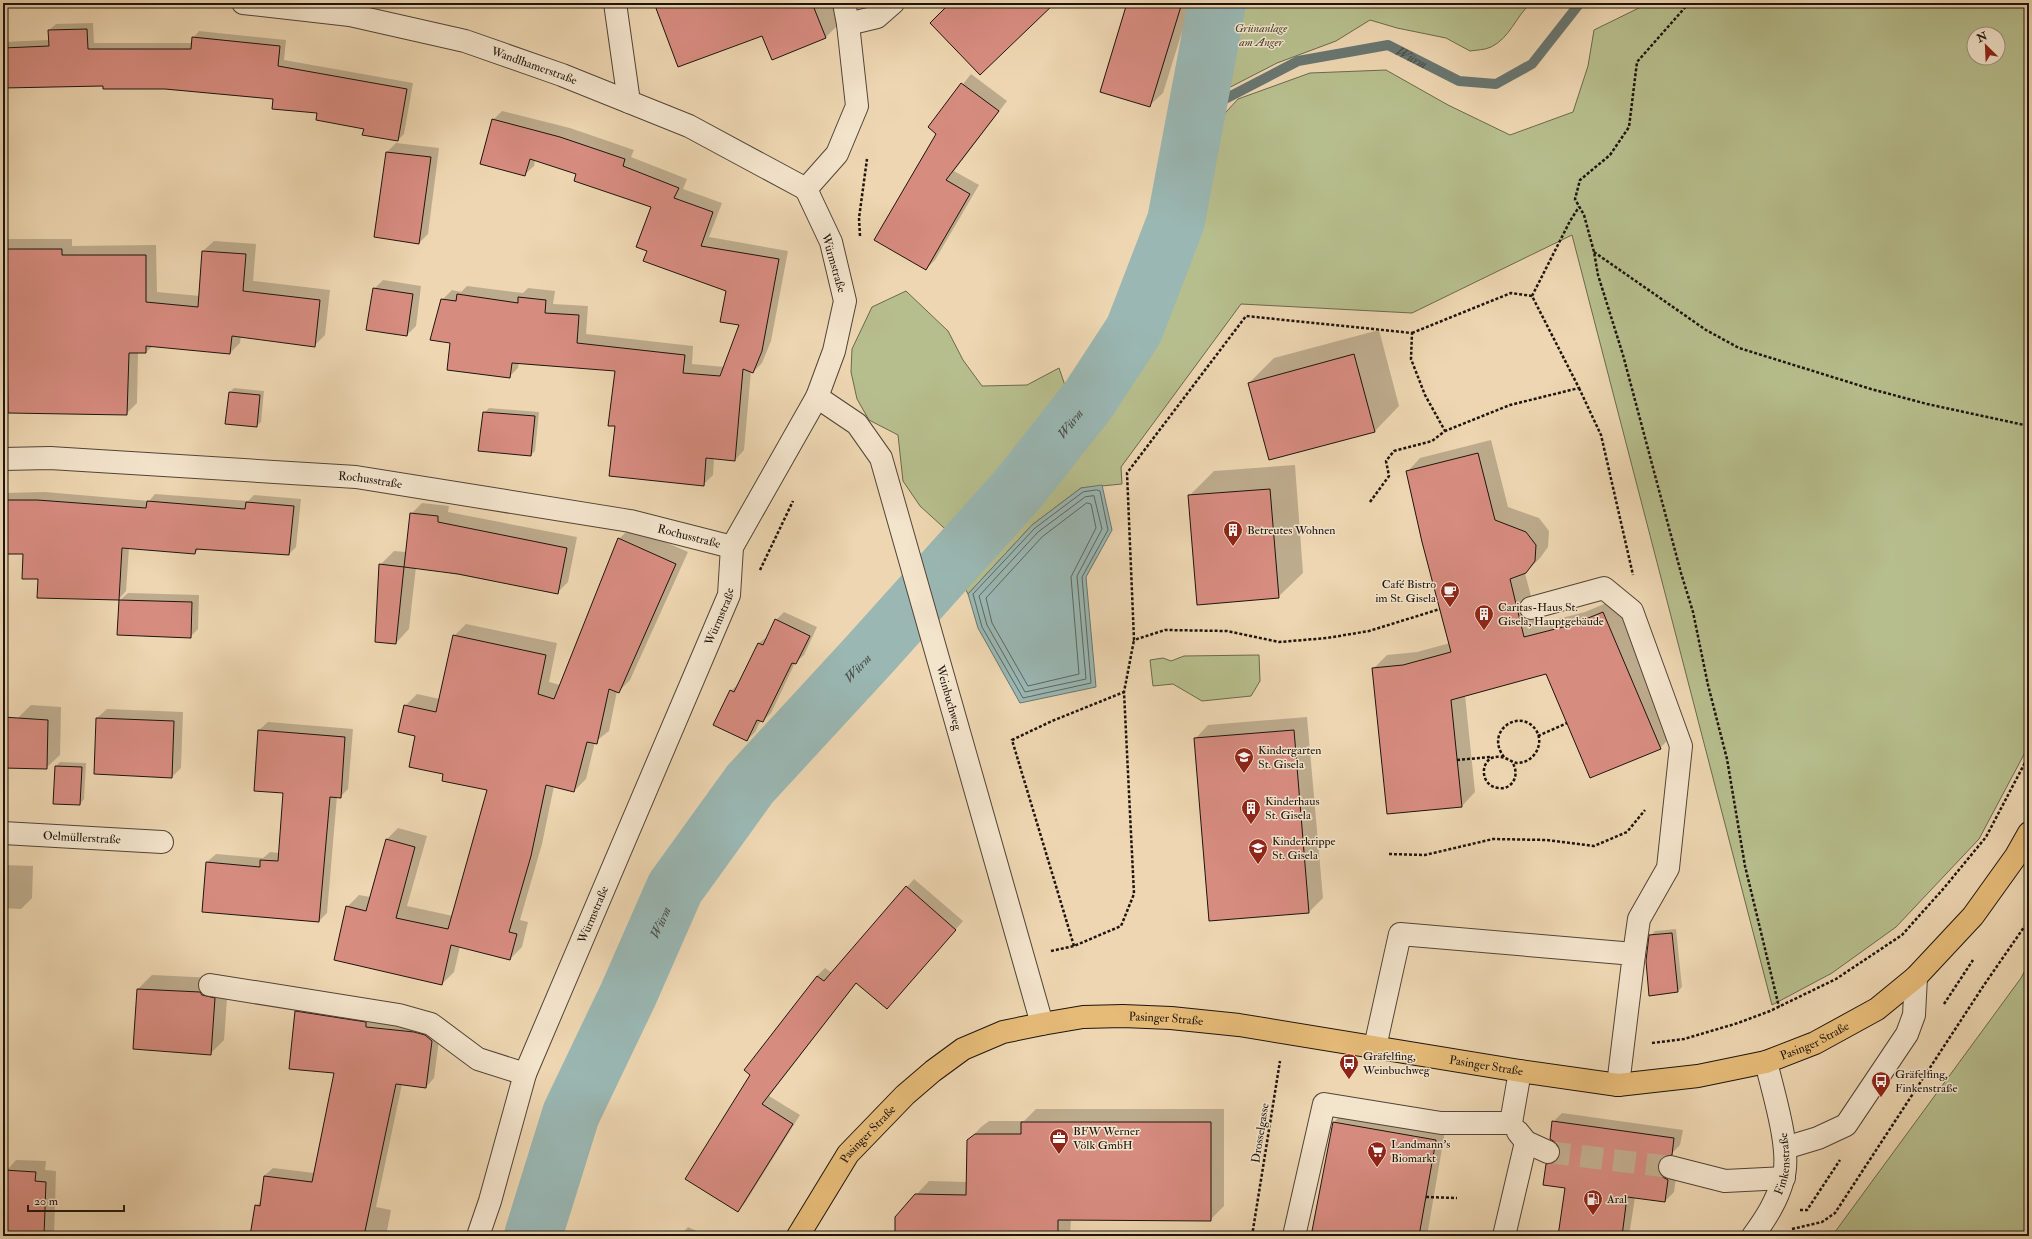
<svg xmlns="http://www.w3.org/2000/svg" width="2032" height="1239" font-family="'IM FELL Double Pica',serif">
<rect width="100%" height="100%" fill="#edd6b1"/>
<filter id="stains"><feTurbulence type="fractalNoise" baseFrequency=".005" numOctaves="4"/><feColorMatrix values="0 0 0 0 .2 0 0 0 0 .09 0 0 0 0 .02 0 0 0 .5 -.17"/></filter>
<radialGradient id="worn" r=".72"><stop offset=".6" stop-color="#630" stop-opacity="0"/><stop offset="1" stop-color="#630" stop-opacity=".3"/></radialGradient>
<g fill="#b7be8d" stroke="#6a694d" fill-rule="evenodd">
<path d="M1238,3H1531C1516,16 1510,38 1491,47C1485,50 1476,50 1470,51L1446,38L1397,28L1370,20L1336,41L1277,63L1213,96L1208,87L1215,74Z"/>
<path d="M1649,3H2029V745L1979,839L1896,927L1832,973L1772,1005L1572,235L1412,313L1241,304L1121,467L1122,484L1081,488L1032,525L968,594L956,571L1053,457L1109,383L1163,317L1199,226L1205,135L1238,99L1310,73L1386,70L1448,105L1510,135L1573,112L1588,66L1594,30ZM1974,34H1998V58H1974Z"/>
<path d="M906,291L948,331L963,360L982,386L1027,385L1059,368L1071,403L1008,491L970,534L953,536L920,506L903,481L898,435L869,420L857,399L851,372L852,349L872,307Z"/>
<path d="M1259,655L1260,681L1251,696L1202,701L1173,684L1153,686L1150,660L1163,658L1171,661L1184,656Z"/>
<path d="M2029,963V1236H1945L1901,1233V1236H1832L2021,978Z"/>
</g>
<path fill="#9ab7b3" stroke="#687671" d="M1102,485L1112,530L1086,577L1096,687L1020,703L978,628L968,594L1032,525L1081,488Z"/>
<g fill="#0003">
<path d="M655,3H835L842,21L826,37L773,59L763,34Z"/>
<path d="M1128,3H1191L1163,93L1149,106Z"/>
<path d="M93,23L94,43H192L193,38L199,31L286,40L284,60L413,83L404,134L398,140L318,112L274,98L165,88L104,85L3,87V42L49,40V30L56,24Z"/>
<path d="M971,74L1007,101L954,171L979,185L935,260L926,269L938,133L929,127Z"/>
<path d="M502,111L570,128L634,150L631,157L687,179L683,189L722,203L709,237L788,251L771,341L762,363L753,372L751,371L744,450L735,460L714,458L713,475L704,484L616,425V370L519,363L518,368L509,377L451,342L442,300L452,290L461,292L467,286L523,293L528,288L555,291L553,304L588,306L586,334L693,346L692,364L725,367L740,324L727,290L648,251L653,207L577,174L535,160L534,166L524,175L493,120Z"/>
<path d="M396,143L439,148L428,234L419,243L375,236L387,152Z"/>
<path d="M3,239H72V246L156,245L157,292L200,296L203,251L214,241L256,244L253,281L330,290L325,335L314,346L241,336L240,343L230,353L153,346L146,352H138L137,403L126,414L7,312H3Z"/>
<path d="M383,280L421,286L416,326L407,335L374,289Z"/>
<path d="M1379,330L1399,406L1375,431L1249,383L1274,358Z"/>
<path d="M234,388L264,391L261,422L256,426L230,392Z"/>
<path d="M489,408L539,412L535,451L531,455L484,413Z"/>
<path d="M1491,440L1508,507L1539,518L1549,531L1548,547L1540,558L1525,573L1538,624L1585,612L1616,599L1674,734L1660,748L1547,673L1465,695L1475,792L1462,806L1373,669L1387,655L1417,652L1450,643L1407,472L1420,458Z"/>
<path d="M1295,465L1303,573L1278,597L1189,496L1214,471Z"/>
<path d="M45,492L149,501L155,494L248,501L254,495L301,499L296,547L289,554L200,548L195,553L129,548L126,591L119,599L39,578L24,553H3V493Z"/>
<path d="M422,503L449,506L448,512L577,537L568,582L557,593L416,567L409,629L396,643L380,565L394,551L406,552L411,514Z"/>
<path d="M631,527L688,552L630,680L618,692L617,691L609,731L595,742L586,779L574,791L554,786L542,844L520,920L528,922L522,947L510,959L460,946L454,972L442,984L347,907L359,895L370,897L386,840L398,828L427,836L407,906L453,916L488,789L445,773L416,735L405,706L417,694L440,699L454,636L466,624L557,643L549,682L560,685L619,539Z"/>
<path d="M128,593L199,595L198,629L190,637L120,600Z"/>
<path d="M784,612L817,627L804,655L795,663L771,713L763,721L761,720L755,732L747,740L731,691L739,683L759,643L768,636L776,620Z"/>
<path d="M31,705L61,707L60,755L46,768L17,719Z"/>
<path d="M107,709L183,712L181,768L172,777L97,718Z"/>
<path d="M1307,717L1323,898L1309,912L1209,920L1195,739L1208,725Z"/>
<path d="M268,722L353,729L348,789L340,797L337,796L327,913L319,921L203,911L207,862L216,854L263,858L270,852L279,853L284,792L259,730Z"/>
<path d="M60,762L86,763L84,799L80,804L56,766Z"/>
<path d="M3,865L33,866L32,898L21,909L3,908Z"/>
<path d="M914,879L963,921L895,1000L857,982L769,1096L800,1115L745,1203L737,1211L752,1074L746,1070L817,976L825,968L832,973Z"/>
<path d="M1676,929L1682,987L1677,992L1650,936L1655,931Z"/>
<path d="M152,975L214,978L228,985L224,1040L210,1054L138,989Z"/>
<path d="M304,1003L440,1032L434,1078L426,1087L402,1084L376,1207L391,1210L386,1236H251L256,1206L262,1200L264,1176L273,1168L314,1173L336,1073L295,1012Z"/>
<path d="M1036,1109H1224V1206L1210,1220L1071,1219L1070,1236H896L916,1195L929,1181L967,1182L968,1141L981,1127L989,1121H1024Z"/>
<path d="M1343,1113L1445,1131L1427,1236H1312L1334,1122Z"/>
<path d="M1562,1113L1683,1130L1680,1145L1671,1154L1666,1156L1667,1162L1677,1171L1674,1192L1665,1201L1635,1197L1629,1236H1559L1566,1187L1547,1164L1556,1155L1561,1154L1553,1122Z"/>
<path d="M16,1160L46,1161L45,1170L56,1171L54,1236H3V1168H9Z"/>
<path d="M688,1227L707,1236H680Z"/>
</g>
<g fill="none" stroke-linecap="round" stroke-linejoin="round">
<g stroke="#5c6660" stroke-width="1">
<path d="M1097,490L1100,491L1108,530L1082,577L1091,683L1023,698L982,627L973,594L1035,528L1083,492Z"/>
<path d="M1094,496L1102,529L1077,576L1086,679L1025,692L987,625L979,596L1038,532L1085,497Z"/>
<path d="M1087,503L1091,504L1096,528L1071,577L1079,674L1028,686L992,623L986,598L1042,537Z"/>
</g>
<path stroke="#687671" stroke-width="10" id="s1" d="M1196,114L1298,61L1388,45L1459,81L1496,84L1532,64L1580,3"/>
<path stroke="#9ab7b3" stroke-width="58" id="s2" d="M533,1236L571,1114L628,995L675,888L750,784L869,655L1019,488L1089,399L1134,330L1176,221L1217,3"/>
</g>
<g fill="#d78c80" stroke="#1e140d">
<path d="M654,3H812L826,38L772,60L762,36L678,67Z"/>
<path d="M950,3H1055L980,75L930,23Z"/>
<path d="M1127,3H1182L1150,107L1100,92Z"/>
<path d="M87,29L88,49H191L192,37L280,46L278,66L407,89L398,141L362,135L364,129L316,120L317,113L272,109L273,99L165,89H103V86L3,88V48L49,46L48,30Z"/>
<path d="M961,83L999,111L946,180L970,194L926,270L874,240L936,134L928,127Z"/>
<path d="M492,119L560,137L625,159L623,166L679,188L674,198L713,212L701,246L779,259L762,351L753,373L743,369L735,461L706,458L704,486L609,476L615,426H608L615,371L512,363L510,378L447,370L450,343L430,340L441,299L456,301L457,294L518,303V297L546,300L545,313L579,315L577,343L685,355L683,373L720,376L739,325L720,322L726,291L643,261L647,251L636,247L651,207L574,181L576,174L530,159L525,176L480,164Z"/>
<path d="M386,152L431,157L419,244L374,237Z"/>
<path d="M6,249H62V255H146V302L198,307L202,251L246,254L243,291L320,300L315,347L232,336L230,354L146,346V353H129L127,415L8,413Z"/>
<path d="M373,288L413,294L407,336L366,330Z"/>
<path d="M1354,354L1375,432L1269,460L1248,383Z"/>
<path d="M229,392L260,395L257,427L225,424Z"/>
<path d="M483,412L535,416L531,456L478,451Z"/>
<path d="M1478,453L1495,520L1526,532L1536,545L1535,561L1526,573L1510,579L1524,637L1571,625L1603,612L1661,749L1590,778L1546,674L1451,700L1462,807L1387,814L1372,668L1403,665L1451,652L1422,542L1406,471Z"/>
<path d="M1270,489L1279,598L1197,605L1188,495Z"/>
<path d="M3,500H37L146,508L147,501L245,509L246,502L294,506L289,555L196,549L195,554L122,548L119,600L37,598L38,579H22L23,554H3Z"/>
<path d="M410,513L438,516V522L567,548L558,594L458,574L404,567Z"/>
<path d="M618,538L676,564L619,693L609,689L597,744L587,742L574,792L546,785L531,856L509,932L517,934L510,960L451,945L442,985L334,960L346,906L366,911L386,839L415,847L396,918L448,929L487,790L442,781L443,774L409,767L415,736L398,732L404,705L436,712L453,635L546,655L538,694L554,699Z"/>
<path d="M379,564L404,567L396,644L375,642Z"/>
<path d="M119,600L192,602L191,638L117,635Z"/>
<path d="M775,619L810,636L796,664L792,663L763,722L757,720L747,741L713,725L730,690L734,692L758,643L763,645Z"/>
<path d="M3,717L48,720L47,769L3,768Z"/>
<path d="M96,718L174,721L172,778L94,774Z"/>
<path d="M258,730L345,737L341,798L330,797L319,922L202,912L206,862L260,867V860L278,861L283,793L254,791Z"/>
<path d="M1294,730L1309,913L1209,921L1194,738Z"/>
<path d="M55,766L82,767L80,805L53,804Z"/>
<path d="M906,886L956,930L887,1009L856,983L762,1104L793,1124L738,1212L685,1179L750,1075L744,1070L817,976L824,981Z"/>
<path d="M1672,933L1678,992L1649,996L1646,961L1649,935Z"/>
<path d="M137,989L200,992L202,995L215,998L211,1055L133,1049Z"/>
<path d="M295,1011L366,1022V1027L414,1032L425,1035L432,1041L426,1088L396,1084L364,1236H250L255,1205L260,1206L264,1176L312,1182L334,1073L289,1069Z"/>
<path d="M1552,1121L1674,1138L1672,1155L1661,1158L1658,1164V1171L1661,1176L1668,1180L1665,1202L1627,1197L1622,1236H1558L1565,1188L1543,1185L1546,1164L1556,1162L1559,1157L1560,1151L1558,1144L1550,1139Z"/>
<path d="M1021,1122H1211V1221L1058,1220V1236H895V1217L915,1194L966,1195L967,1140L975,1134H1021Z"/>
<path d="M1333,1122L1436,1140L1419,1236H1311Z"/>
<path d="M4,1170L36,1172L35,1181L46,1182L44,1236H3Z"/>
</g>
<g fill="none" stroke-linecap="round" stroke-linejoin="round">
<path stroke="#c4af90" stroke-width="22" stroke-dasharray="22 11" stroke-linecap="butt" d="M1548,1152L1670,1167"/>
<g stroke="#524436" stroke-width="24">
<g id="minor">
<path id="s3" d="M243,3L350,15L465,41L562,75L689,126L806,189"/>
<path d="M615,3L629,102"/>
<path d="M848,24L877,17L893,3"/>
<path id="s4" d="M817,397L857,424L881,458L1042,1024"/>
<path id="s5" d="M3,459L50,458L356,477L630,521L732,547"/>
<path d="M1531,608L1604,588L1632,611L1681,746L1668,868L1639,919L1634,954"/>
<path id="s6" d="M3,833L162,842"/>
<path d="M210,985L399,1015L431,1024L478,1059L525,1074"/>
<path d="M1375,1047L1400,934L1634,954L1618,1085"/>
<path d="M1518,1132L1526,1142L1548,1152"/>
<path d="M1785,1148L1818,1138L1846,1125L1907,1034L1914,1015L1916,977"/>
<path d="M1670,1167L1725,1181L1784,1178"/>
<path id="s7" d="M478,1236L490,1201L525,1074L729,595L732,547L817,397L834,351L845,301L831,242L806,189L837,154L857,106L848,24L844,3"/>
<path d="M1294,1236L1324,1104L1441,1123H1511L1520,1071"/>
<path d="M1504,1236L1526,1142"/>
<path id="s8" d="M1753,1236C1766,1218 1777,1201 1783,1179C1792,1151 1773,1092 1766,1062"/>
</g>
</g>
<g stroke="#1e140d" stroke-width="24">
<g id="major">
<path id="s9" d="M798,1236L848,1154L905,1095L933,1071L963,1049L1003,1032L1042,1024L1083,1017L1123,1016L1171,1018L1239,1025L1520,1071L1618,1085L1698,1076L1766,1062L1815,1043L1877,1009L1916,977L1973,916L2016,856L2029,833"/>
</g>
</g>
<g stroke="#1e140d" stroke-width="2.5" stroke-dasharray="3 2" stroke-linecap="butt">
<path d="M1689,3L1637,62L1629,127L1610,155L1580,180L1575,199L1584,215L1594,252L1598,275L1623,355L1681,573L1693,612L1708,685L1727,759L1745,866L1779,1007"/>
<path d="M860,236L859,218L867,159"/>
<path d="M1594,252L1706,330L1739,348L1871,389L1927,404L2029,426"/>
<path d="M1532,296L1570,221L1579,207"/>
<path d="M1412,333L1511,293L1532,296L1579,388L1510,405L1445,431"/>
<path d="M1579,388L1601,435L1633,575"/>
<path d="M1370,502L1389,476L1386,461L1394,451L1432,441L1445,431L1425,395L1411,359L1412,333L1246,316L1127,473L1134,640L1165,630L1227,631L1279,642L1327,638L1369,631L1440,609"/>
<path d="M760,570L793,501"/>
<path d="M1538,736L1567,723"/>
<path d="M1504,757C1484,731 1520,707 1536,730C1545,744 1534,763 1517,763C1511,762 1506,757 1500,757C1479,754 1478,788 1500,788C1505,789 1510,786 1513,782C1517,775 1516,768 1512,762"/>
<path d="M1457,760L1491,757"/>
<path d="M1389,854L1425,855L1493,839L1547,840L1594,846L1627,832L1645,810"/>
<path d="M1074,946L1012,740L1052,721L1124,692"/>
<path d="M1051,951L1074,946L1121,926L1134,894L1124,692L1134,640"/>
<path d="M1944,1004L1973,960"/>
<path d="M1652,1043L1684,1039L1738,1023L1770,1011L1836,979L1902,935L1944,888L1986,837L2029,755"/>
<path d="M1426,1197L1457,1198"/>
<path d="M1800,1210H1807L1840,1160"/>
<path d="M1792,1229L1822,1222L1835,1213L1984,985L2029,920"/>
<path d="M1252,1236L1280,1061"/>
</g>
<use href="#minor" stroke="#f3e4cc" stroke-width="22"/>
<use href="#major" stroke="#e6bb78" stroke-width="22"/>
</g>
<defs>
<g id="building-pin" transform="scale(1)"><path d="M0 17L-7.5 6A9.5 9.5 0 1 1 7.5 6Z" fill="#8f2418" stroke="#f3e4cc"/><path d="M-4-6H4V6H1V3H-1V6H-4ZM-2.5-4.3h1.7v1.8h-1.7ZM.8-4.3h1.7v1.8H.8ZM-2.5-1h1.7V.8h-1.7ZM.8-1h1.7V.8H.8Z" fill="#fff"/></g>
<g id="cafe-pin" transform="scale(1)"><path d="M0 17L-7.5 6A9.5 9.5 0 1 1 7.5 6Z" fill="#8f2418" stroke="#f3e4cc"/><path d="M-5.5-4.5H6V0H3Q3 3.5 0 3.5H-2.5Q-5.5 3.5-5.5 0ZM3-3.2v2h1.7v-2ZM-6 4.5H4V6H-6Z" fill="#fff"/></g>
<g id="school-pin" transform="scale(1)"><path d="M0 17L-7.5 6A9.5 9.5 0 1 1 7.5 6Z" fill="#8f2418" stroke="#f3e4cc"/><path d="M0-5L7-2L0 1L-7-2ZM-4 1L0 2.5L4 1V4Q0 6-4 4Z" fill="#fff"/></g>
<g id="bus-pin" transform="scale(1)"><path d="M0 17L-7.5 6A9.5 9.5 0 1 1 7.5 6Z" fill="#8f2418" stroke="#f3e4cc"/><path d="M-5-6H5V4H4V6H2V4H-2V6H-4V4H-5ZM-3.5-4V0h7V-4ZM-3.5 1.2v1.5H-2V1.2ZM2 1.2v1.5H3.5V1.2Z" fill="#fff"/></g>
<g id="office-pin" transform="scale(1)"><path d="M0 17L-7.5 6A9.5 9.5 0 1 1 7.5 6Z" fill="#8f2418" stroke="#f3e4cc"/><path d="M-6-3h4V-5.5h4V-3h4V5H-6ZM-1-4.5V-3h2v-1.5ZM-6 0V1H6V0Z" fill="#fff"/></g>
<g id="supermarket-pin" transform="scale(1)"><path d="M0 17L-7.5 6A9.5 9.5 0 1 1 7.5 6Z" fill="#8f2418" stroke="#f3e4cc"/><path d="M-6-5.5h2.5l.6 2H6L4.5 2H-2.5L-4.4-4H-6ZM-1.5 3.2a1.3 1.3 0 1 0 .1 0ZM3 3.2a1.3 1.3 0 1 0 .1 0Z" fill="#fff"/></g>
<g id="fuel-pin" transform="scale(1)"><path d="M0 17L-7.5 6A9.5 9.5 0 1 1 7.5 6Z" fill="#8f2418" stroke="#f3e4cc"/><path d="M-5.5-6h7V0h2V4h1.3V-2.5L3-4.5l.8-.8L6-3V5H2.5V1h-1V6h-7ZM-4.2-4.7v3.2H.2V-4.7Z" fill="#fff"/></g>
</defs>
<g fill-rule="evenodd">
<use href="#building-pin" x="1233" y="530"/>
<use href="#cafe-pin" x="1450" y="591"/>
<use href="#building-pin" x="1484" y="614"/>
<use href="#school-pin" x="1244" y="757"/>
<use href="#building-pin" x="1251" y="808"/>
<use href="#school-pin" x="1258" y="848"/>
<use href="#bus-pin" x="1349" y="1063"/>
<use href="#bus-pin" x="1881" y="1081"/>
<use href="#office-pin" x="1059" y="1138"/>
<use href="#supermarket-pin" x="1377" y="1151"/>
<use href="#fuel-pin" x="1593" y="1199"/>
</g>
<g text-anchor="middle" stroke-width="3" stroke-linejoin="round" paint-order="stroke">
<g font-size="12" font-style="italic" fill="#4c4733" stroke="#f3e4cc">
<text x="1261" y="32">Grünanlage<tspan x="1261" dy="14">am Anger</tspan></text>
</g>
<g font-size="12" fill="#1e140d" stroke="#f3e4cc">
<text dy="4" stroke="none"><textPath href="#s3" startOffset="299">Wandlhamerstraße</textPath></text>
<text transform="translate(834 263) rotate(74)" y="4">Würmstraße</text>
<text dy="4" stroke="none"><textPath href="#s5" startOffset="368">Rochusstraße</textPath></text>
<text dy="4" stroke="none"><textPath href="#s5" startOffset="692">Rochusstraße</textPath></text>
<text dy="4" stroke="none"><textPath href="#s7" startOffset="666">Würmstraße</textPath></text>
<text dy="4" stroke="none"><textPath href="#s4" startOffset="339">Weinbuchweg</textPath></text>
<text dy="4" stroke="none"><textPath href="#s6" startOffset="79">Oelmüllerstraße</textPath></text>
<text dy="4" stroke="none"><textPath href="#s7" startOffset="342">Würmstraße</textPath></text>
<text dy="4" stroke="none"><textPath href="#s9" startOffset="460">Pasinger Straße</textPath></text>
<text dy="4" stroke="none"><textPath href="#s9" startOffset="1120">Pasinger Straße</textPath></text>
<text dy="4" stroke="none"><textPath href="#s9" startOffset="784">Pasinger Straße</textPath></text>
<text transform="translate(1260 1133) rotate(-81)" y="4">Drosselgasse</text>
<text dy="4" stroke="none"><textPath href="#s9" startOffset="124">Pasinger Straße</textPath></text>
<text dy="4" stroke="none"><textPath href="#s8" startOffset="80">Finkenstraße</textPath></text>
</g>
<g font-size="12" fill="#1e140d" stroke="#f3e4cc" text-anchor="start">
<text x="1247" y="534">Betreutes Wohnen</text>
<text x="1436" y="588" text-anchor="end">Café Bistro<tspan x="1436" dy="14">im St. Gisela</tspan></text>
<text x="1498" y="611">Caritas-Haus St.<tspan x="1498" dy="14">Gisela, Hauptgebäude</tspan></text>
<text x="1258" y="754">Kindergarten<tspan x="1258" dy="14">St. Gisela</tspan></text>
<text x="1265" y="805">Kinderhaus<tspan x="1265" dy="14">St. Gisela</tspan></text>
<text x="1272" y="845">Kinderkrippe<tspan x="1272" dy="14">St. Gisela</tspan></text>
<text x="1363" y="1060">Gräfelfing,<tspan x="1363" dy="14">Weinbuchweg</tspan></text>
<text x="1895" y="1078">Gräfelfing,<tspan x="1895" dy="14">Finkenstraße</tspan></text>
<text x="1073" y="1135">BFW Werner<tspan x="1073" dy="14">Völk GmbH</tspan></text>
<text x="1391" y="1148">Landmann's<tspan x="1391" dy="14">Biomarkt</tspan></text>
<text x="1607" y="1203">Aral</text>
</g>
<g font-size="13" font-style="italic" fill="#494d47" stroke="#f3e4cc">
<text dy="5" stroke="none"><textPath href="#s1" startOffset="233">Würm</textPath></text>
<text dy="5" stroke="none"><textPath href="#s2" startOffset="987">Würm</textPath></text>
<text dy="5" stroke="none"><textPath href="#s2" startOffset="663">Würm</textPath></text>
<text dy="5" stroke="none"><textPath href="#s2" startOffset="339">Würm</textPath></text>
</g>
</g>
<rect width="2032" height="1239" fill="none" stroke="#edd6b1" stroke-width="16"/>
<rect x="4" y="4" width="2024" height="1231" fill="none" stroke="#1e140d" stroke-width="2"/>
<rect x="8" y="8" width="2016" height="1223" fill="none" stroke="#1e140d"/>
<g transform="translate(1986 46) rotate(336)"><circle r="19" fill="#f3e4cc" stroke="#9e9180"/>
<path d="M0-3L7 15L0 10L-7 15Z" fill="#8f2418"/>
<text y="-6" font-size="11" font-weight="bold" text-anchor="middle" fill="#1e140d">N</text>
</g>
<path d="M28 1205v6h96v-6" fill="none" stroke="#1e140d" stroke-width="2"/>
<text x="34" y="1205" font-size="12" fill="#1e140d" stroke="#f3e4cc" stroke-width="3" paint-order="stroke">20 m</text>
<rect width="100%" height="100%" filter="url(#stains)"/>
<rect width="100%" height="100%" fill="url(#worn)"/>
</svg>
